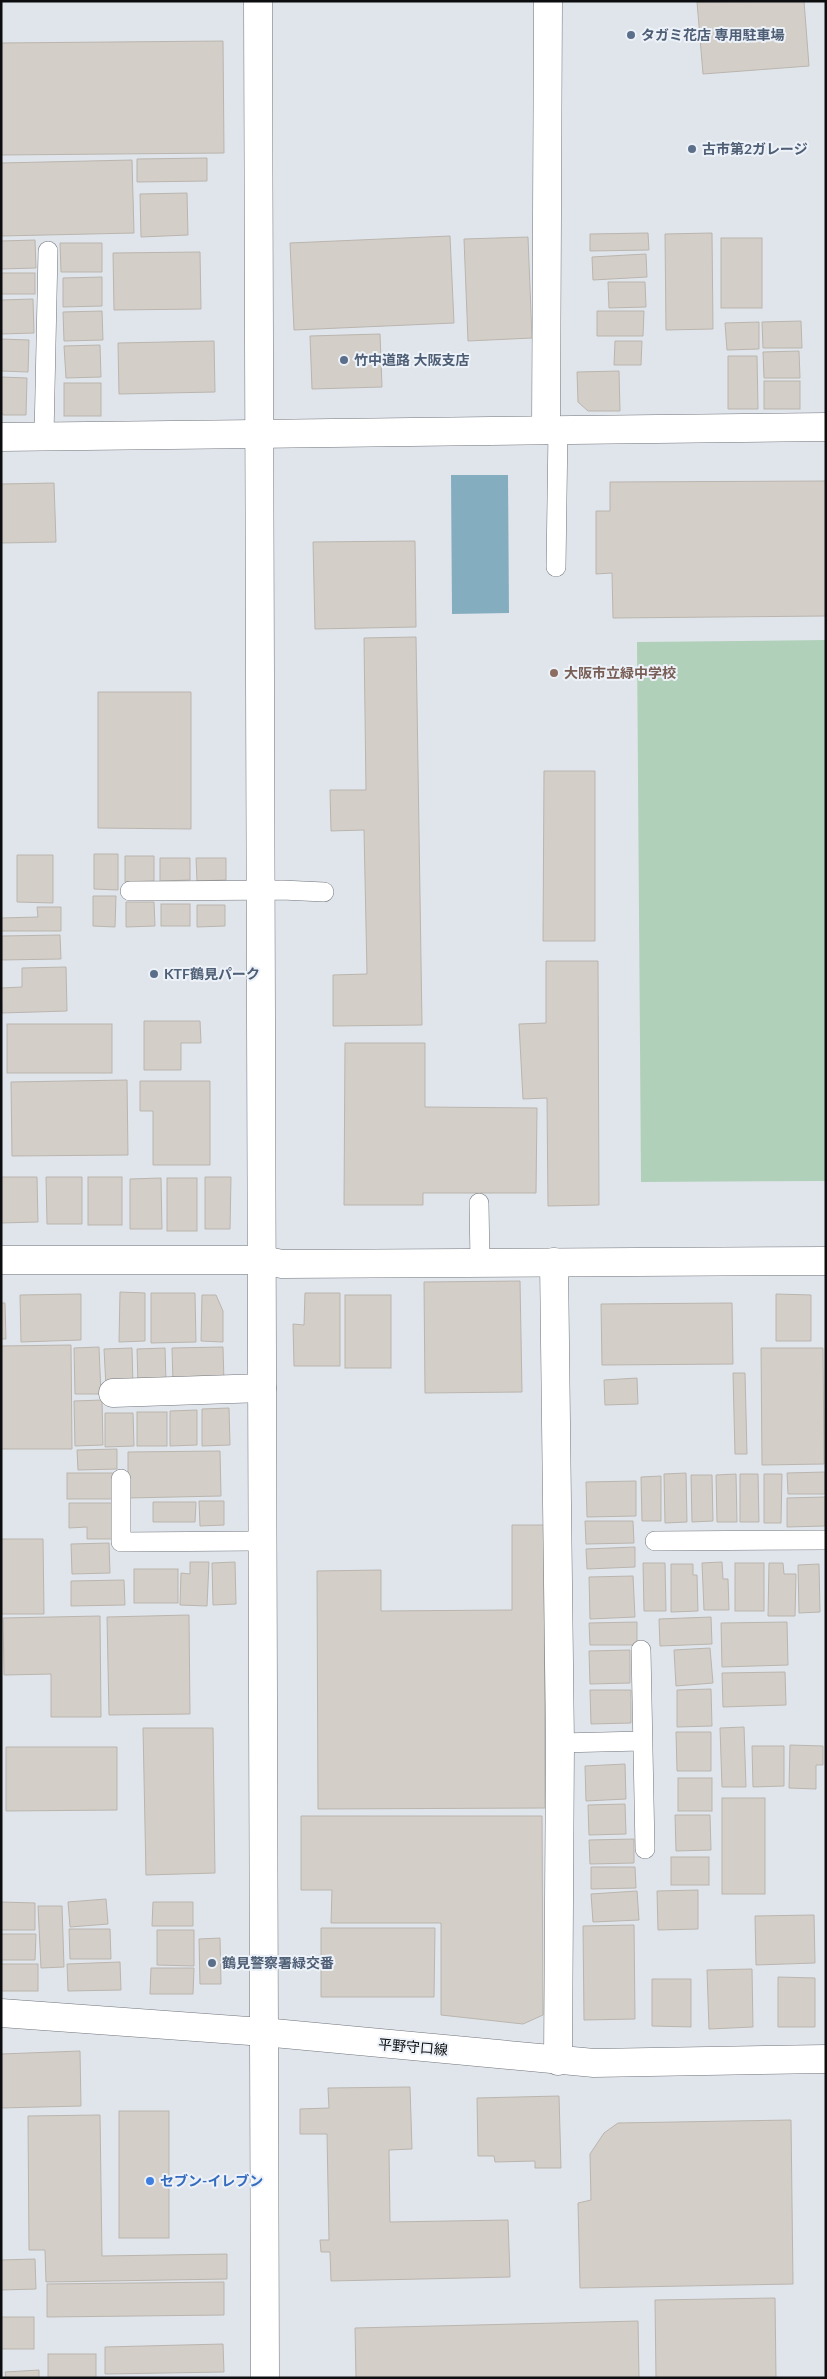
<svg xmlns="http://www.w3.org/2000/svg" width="827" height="2379" font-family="Lato,'Noto Sans JP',sans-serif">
<rect width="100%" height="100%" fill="#e0e5eb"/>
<path fill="#b0d0b9" d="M826,640V1181L641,1182L637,642Z"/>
<path fill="#84adbf" d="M451,475H508L509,613L452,614Z"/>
<g fill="#d3cec8" stroke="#bab5ae">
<path d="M804,1L809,66L703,74L697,2Z"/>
<path d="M223,41L224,153L1,155V43Z"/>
<path d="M207,158V181L137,182V159Z"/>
<path d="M132,160L134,233L1,236V163Z"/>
<path d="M187,193L188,235L141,237L140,194Z"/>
<path d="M648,233L649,250L590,251V234Z"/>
<path d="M712,233L713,329L666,330L665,234Z"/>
<path d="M450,236L454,323L294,330L290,243Z"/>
<path d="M528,237L532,338L468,341L464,239Z"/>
<rect x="721" y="238" width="41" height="70"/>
<path d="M35,240L36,268L1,269V241Z"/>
<path d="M60,243H102V272H61Z"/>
<path d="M200,252L201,309L114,310L113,253Z"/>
<path d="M646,254L647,277L593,280L592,257Z"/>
<rect x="1" y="273" width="34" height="21"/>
<path d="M102,277V306L63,307V278Z"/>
<path d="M608,282H645L646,307L609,308Z"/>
<path d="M33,299L34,333L1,334V300Z"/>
<path d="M102,311L103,340L64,341L63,312Z"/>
<path d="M597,311H644L643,336H597Z"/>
<path d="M801,321L802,348H763L762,322Z"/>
<path d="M759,322V349L727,350L725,323Z"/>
<path d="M380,334L382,387L312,389L310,336Z"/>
<path d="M1,339L29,340L28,372L1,371Z"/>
<path d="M214,341L215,392L119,394L118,343Z"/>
<path d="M615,341H642L641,365H614Z"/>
<path d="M100,345L101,377L66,378L64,346Z"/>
<path d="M799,351L800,378H764L763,352Z"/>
<path d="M728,356H757L758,409H728Z"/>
<path d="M619,371L620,411H588L578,402L577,372Z"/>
<path d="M1,377L27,378L26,415H3L1,412Z"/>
<rect x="764" y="381" width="36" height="28"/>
<rect x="64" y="383" width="37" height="33"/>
<path d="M826,481V616L613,618L612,573L596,574V511H610V482Z"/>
<path d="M54,483L56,542L1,543V484Z"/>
<path d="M415,541L416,627L315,629L313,542Z"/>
<path d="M416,637L422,1025L333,1026V975L367,974L364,830L331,831L330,790H366L364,638Z"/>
<path d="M98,692H191V829L98,828Z"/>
<path d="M544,771H595V941H543Z"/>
<path d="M94,854H118V890L94,889Z"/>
<path d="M17,855H53V903L17,902Z"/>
<path d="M125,856H154V881L125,882Z"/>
<path d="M160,858H190V880L160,881Z"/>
<path d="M196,858H226V880L197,881Z"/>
<path d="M93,896H116L115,927L93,926Z"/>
<path d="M126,902H154L155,926L126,927Z"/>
<rect x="161" y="904" width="29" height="22"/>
<path d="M197,905H225V926L197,927Z"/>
<path d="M37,907H61V931H1V918L38,917Z"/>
<path d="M60,935L61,959L2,960V936Z"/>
<path d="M546,961H598L599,1205L548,1206L547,1098L523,1099L519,1024L546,1023Z"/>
<path d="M66,967L67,1011L2,1013L1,988L22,987V968Z"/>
<path d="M144,1021H200L201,1043H181V1070H144Z"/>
<rect x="7" y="1024" width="105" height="49"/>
<path d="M345,1043H425V1107L537,1108L536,1193H423V1205H344Z"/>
<path d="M127,1080L128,1155L12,1156L11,1082Z"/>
<path d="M140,1081H210V1165H153V1111H140Z"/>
<path d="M1,1177H37L38,1222L1,1223Z"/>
<path d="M46,1177H82V1224H47Z"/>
<rect x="88" y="1177" width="34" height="48"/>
<path d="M205,1177H231L230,1229H205Z"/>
<path d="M161,1178L162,1229H130V1179Z"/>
<rect x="167" y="1178" width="30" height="53"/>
<path d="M520,1281L522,1392L425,1393L424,1282Z"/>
<path d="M120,1292L145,1293V1341L119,1342Z"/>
<path d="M151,1293H195L196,1342L151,1343Z"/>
<path d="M305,1293H340V1366H294L293,1324L304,1325Z"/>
<path d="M81,1294V1340L21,1342L20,1295Z"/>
<path d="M776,1294L811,1295V1341H776Z"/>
<path d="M202,1295H216L223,1311V1342L201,1341Z"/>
<rect x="345" y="1295" width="46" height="73"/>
<path d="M1,1303H5L6,1339H1Z"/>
<path d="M732,1303L733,1364L602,1365L601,1304Z"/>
<path d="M71,1345L72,1449H1V1346Z"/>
<path d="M99,1347L101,1394H75L74,1348Z"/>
<path d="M223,1347L224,1383H173L172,1348Z"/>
<path d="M132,1348L133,1386L106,1387L104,1349Z"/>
<path d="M165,1348L166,1383L138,1384L137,1349Z"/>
<path d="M761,1348H823L824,1464L762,1465Z"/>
<path d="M733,1373H745L747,1454H735Z"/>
<path d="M637,1378L638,1404L605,1405L604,1380Z"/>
<path d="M102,1400L103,1445L75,1446L74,1401Z"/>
<path d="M229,1408L230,1445L202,1446V1409Z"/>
<path d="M197,1410V1445L170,1446V1411Z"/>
<rect x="137" y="1412" width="30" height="34"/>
<path d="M105,1413H133L134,1446L105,1447Z"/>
<path d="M117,1449V1469L78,1470L77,1450Z"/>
<path d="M220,1451L221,1496L128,1498V1452Z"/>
<path d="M825,1472V1494H788L787,1473Z"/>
<rect x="67" y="1473" width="47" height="26"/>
<path d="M686,1473L687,1522L665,1523L664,1474Z"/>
<path d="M736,1474L737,1522H717L716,1475Z"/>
<path d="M740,1474H758L759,1522H740Z"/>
<path d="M764,1474H782L781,1523H764Z"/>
<path d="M691,1475H712L713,1521L692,1522Z"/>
<path d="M661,1476V1521H642L641,1477Z"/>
<path d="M636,1481V1516L587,1517L586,1482Z"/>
<path d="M825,1497V1526L787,1527V1498Z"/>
<path d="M199,1501H224V1525L200,1526Z"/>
<path d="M153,1502H196L195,1522H153Z"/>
<path d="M69,1503H113V1539H87V1527L69,1528Z"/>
<path d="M585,1521H633L634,1543L586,1544Z"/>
<path d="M512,1525H544L545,1808L318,1809L317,1571L381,1570V1611L512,1610Z"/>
<path d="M1,1539H43L44,1614H1Z"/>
<path d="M109,1543L110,1573L72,1574L71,1544Z"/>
<path d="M635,1547V1567L587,1569L586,1549Z"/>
<path d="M190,1562H209L207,1606L180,1605L181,1573L190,1574Z"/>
<path d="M235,1562L236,1604L213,1605L212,1563Z"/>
<path d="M722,1562L723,1579H728L729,1610H704L702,1563Z"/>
<path d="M643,1563H665L666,1611H644Z"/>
<rect x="735" y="1563" width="29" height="48"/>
<path d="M769,1563H783L784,1574H796L795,1616H768Z"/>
<path d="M671,1564H693V1575H697L698,1611L671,1612Z"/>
<path d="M819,1564L820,1612L799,1613L798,1565Z"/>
<rect x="134" y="1569" width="44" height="34"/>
<path d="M633,1576L635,1617L590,1619L589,1577Z"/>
<path d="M124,1580L125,1605L71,1606V1581Z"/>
<path d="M189,1615L190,1714L109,1715L107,1617Z"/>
<path d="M100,1616L101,1717H51V1674L4,1675L3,1618Z"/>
<path d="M711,1617L712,1644L660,1646L659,1619Z"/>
<path d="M637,1622V1645H590L589,1623Z"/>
<path d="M787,1622L788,1665L722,1667L721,1623Z"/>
<path d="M710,1648L713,1683L676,1686L674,1650Z"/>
<path d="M630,1650V1683L590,1684L589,1651Z"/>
<path d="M785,1672L786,1705L723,1707L722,1673Z"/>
<path d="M711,1689L712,1726L677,1727V1690Z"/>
<path d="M590,1690H631V1723L591,1724Z"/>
<path d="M744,1727L746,1787H722L720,1728Z"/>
<path d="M143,1728H213L215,1873L146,1875Z"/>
<path d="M676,1732H711V1771H677Z"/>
<path d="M790,1745L823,1746V1765H816V1789L789,1788Z"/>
<path d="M752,1746H784V1786L753,1787Z"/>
<path d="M6,1747H117V1810L6,1811Z"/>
<path d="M625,1764L626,1799L586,1801L585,1766Z"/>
<rect x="678" y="1778" width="34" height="33"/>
<rect x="722" y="1798" width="43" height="96"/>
<path d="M625,1804L626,1834L589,1835L588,1805Z"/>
<path d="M675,1815H710L711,1850L676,1851Z"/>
<path d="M301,1816H542L543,2015L523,2024L441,2015V1923H331L332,1890H301Z"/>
<path d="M634,1839V1863L590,1864L589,1840Z"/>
<rect x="671" y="1857" width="38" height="28"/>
<path d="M591,1867H635L636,1888L591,1889Z"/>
<path d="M698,1890V1929L658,1930L657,1891Z"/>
<path d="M637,1891L639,1920L593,1922L591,1894Z"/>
<path d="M106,1899L108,1924L70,1927L68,1902Z"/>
<path d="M1,1902L35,1903V1930H1Z"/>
<path d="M153,1902H193V1926H152Z"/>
<path d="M38,1906H62L64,1967L41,1968Z"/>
<path d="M814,1915L815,1963L756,1965L755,1916Z"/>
<path d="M634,1925L635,2019L584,2020L583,1926Z"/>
<path d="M321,1928H435L434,1997H321Z"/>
<path d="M69,1929H110L111,1959H70Z"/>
<path d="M157,1930H194V1966L157,1965Z"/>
<path d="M1,1934H36L35,1960H1Z"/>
<path d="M220,1938L221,1984H200L199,1939Z"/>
<path d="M120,1962L121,1990L68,1991L67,1964Z"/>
<rect x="1" y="1964" width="37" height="27"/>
<path d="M151,1968H194L193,1994H150Z"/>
<path d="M752,1969L753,2027L709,2029L707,1970Z"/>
<path d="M778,1977L815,1978V2027H778Z"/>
<path d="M652,1979H691V2027L652,2026Z"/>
<path d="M80,2051L81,2106L1,2108V2054Z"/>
<path d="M410,2087L412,2149L389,2150L390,2222L508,2220L510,2277L331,2281L330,2252H321L320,2240H329L327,2134H300V2109L329,2108L328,2088Z"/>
<path d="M559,2096L561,2168H535V2161L495,2162L494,2156H478L477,2098Z"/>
<rect x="119" y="2111" width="50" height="127"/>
<path d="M100,2115L102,2256L227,2254V2279L46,2282L45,2250H29L28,2116Z"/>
<path d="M791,2120L793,2284L580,2288L578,2203L591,2200L590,2154L604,2133L618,2123Z"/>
<path d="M35,2259L36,2289L1,2290V2260Z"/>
<path d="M224,2282V2315L47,2317V2284Z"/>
<path d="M775,2298L776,2378H656L655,2300Z"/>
<rect x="1" y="2317" width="33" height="32"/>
<path d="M638,2321L639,2378H356L355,2328Z"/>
<path d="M223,2344L224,2372L105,2374V2347Z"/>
<rect x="48" y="2354" width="48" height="24"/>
<path d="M39,2370V2378H6L5,2372Z"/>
</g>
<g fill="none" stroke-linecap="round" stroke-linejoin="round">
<g stroke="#71757b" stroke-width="20">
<g id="service">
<path d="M44,436L48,251"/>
<path d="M556,567L558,430"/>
<path d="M130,891L282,890L324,892"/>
<path d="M479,1203L480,1262"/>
<path d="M121,1479V1542L263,1541"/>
<path d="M655,1541L826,1540"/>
<path d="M641,1650L645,1849"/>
<path d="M560,1743L642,1741"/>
</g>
</g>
<g stroke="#71757b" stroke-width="29">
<g id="minor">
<path d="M546,430L548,1"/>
<path d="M1,437L826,427"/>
<path d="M1,1260H262L282,1264L826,1261"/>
<path d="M554,1262L560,1743L558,2061"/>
<path d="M113,1393L262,1388"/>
</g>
</g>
<g stroke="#71757b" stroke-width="29">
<path id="tertiary" d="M258,1L265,2378"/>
</g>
<g stroke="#71757b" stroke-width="29">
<path id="secondary" d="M1,2013L263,2032L594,2063L826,2059"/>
</g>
<use href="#service" stroke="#fff" stroke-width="19"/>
<use href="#minor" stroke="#fff" stroke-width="28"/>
<use href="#tertiary" stroke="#fff" stroke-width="28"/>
<use href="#secondary" stroke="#fff" stroke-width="28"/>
</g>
<g fill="#5c6f8a" stroke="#edf2f9" stroke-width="2">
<circle cx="631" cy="35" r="5"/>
<circle cx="692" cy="149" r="5"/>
<circle cx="344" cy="360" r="5"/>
<circle cx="154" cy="974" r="5"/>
<circle cx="212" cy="1963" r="5"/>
</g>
<circle fill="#8d6e63" stroke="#edf2f9" stroke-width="2" cx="554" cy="673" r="5"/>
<circle fill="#3f7fe0" stroke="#edf2f9" stroke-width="2" cx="150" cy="2181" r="5"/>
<g text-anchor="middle" stroke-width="4" stroke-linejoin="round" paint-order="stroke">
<g font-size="14" font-weight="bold" fill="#4e5e75" stroke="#edf2f9" text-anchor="start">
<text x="641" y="40">タガミ花店 専用駐車場</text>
<text x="702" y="154">古市第2ガレージ</text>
<text x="354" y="365">竹中道路 大阪支店</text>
<text x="164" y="979">KTF鶴見パーク</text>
<text x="222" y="1968">鶴見警察署緑交番</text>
</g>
<g font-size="14" font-weight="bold" fill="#785e54" stroke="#edf2f9" text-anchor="start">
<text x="564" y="678">大阪市立緑中学校</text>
</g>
<g font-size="14" fill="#0b0d0f" stroke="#edf2f9">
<text transform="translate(413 2047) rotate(5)" y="5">平野守口線</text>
</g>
<g font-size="14" font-weight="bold" fill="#366cbe" stroke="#edf2f9" text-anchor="start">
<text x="160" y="2186">セブン-イレブン</text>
</g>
</g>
<rect width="827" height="2379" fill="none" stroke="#0b0d0f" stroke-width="5"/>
</svg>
